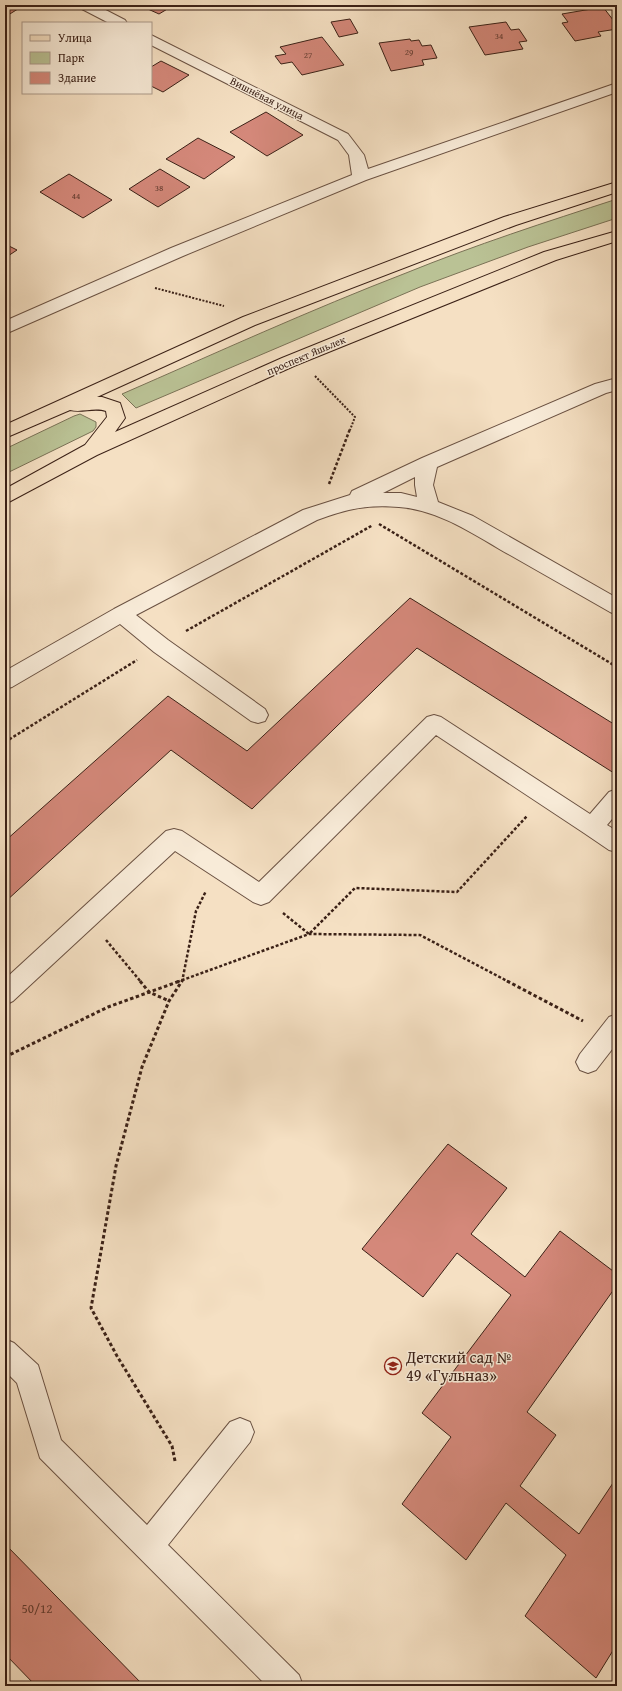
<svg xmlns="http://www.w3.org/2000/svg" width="622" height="1691" font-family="'Gentium Book Plus',serif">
<rect width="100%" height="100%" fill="#f5e0c3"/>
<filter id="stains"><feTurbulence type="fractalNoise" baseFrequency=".005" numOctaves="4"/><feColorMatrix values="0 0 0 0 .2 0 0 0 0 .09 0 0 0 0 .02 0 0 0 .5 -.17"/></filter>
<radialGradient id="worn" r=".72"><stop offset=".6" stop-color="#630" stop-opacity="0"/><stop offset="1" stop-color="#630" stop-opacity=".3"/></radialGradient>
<g fill="#bac295" stroke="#7a7256">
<path d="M617,199V218L528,247L420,287L136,408L122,394C216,353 310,310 406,273C475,245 546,222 617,199Z"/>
<path d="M80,414L96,422V427L93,431L5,474V449L74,416Z"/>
</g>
<g fill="#d4887a" stroke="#3b2117">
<path d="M5,5H17L21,7L5,17Z"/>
<path d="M139,5H174L159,14Z"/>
<path d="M603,7L617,25V29L598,32L601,36L575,41L562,23L568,22L562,14Z"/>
<path d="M350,19L358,33L339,37L331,22Z"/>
<path d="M506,22L511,30L519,29L527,41L519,42L523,49L485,55L469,27Z"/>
<path d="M322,37L344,65L302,75L292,62L281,64L275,56L286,54L280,47Z"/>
<path d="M410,39L411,41L419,40L422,46L431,45L437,58L422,60L424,65L391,71L379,43Z"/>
<path d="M161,61L189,75L163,92L151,86V67Z"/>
<path d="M266,112L303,135L267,156L230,132Z"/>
<path d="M198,138L235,157L204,179L166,159Z"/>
<path d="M160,169L190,187L158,207L129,189Z"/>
<path d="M69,174L112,200L83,218L40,192Z"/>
<path d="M5,244L17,250L5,258Z"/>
<path d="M410,598L617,726V775L417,648L252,809L171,750L5,902V841L168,696L247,751Z"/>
<path d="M448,1144L507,1188L471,1234L525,1277L560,1231L617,1274V1285L527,1412L556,1435L520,1486L579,1534L615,1480L617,1481V1644L596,1678L525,1616L566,1555L506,1503L466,1560L402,1504L451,1437L422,1413L511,1295L457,1253L423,1297L362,1249Z"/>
<path d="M5,1544L103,1644L144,1686H36L5,1654Z"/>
</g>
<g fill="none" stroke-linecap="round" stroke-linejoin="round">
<g stroke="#6a5142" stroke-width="2">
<g id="minor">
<path d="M78,5H96L125,20L127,23H109L80,8Z"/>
<path d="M151,35L348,134L364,155L368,169L617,83V92L366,180L183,256L5,334V321L171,248L352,175L349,155L338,140L151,45Z"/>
<path d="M617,378V390L606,393L437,467L433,485L438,502L473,516L617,598V615L610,612C577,593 543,574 510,555C476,536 440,510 399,507C367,504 347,509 317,520L136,615L168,640L265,709L268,715L265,721L258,723L251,721L154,652L120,624L12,687L5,689V671L114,609L303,510L350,495L352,491L422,458L595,384ZM415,477V485L417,497L401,493H383Z"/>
<path d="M434,715L441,717L590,814L609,792L617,789V813L607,825L617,831V852L609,850L584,833L436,735L269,902L261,905L253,902L175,851L13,1001L5,1005V979L166,831L174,829L182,831L259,882L427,717Z"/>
<path d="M617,1014V1043L596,1070L588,1073L580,1070L576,1062L580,1054L609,1017Z"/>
<path d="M5,1339L14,1343L38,1365L61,1440L147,1525L230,1422L240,1418L250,1422L254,1432L250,1442L168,1545L299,1675L303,1686H267L40,1458L17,1383L5,1371Z"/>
</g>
</g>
<g stroke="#3b2117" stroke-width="2">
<path id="major" d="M617,182V192L516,225L255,325L97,397H102L120,403L125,418L115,432L282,358L544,252L617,231V241L556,260L294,366L97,455L5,504V489L85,445L107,417L106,411C94,407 82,413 70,410L5,438V425L243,317L504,217Z"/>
</g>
<g stroke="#3b2117" stroke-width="2" stroke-dasharray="2 1.5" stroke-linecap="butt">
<path d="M155,288L224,306"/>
<path d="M315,376L355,417L350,430"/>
</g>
<g stroke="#3b2117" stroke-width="2.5" stroke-dasharray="3 2" stroke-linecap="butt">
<path d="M329,484L350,429"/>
<path d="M379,524L617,667"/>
<path d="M186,631L373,525"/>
<path d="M5,742L137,660"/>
<path d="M283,913L309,934L355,888L457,892L527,816"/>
<path d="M106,940L141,982"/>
<path d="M177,982L309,934L420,935L509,982"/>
<path d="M182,982L196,911L206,891"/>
</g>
<g stroke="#3b2117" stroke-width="3" stroke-dasharray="3.5 2.5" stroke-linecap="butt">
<path d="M140,981L149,992L169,1001"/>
<path d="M507,981L583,1021"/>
<path d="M5,1057L108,1007L180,981"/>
<path d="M175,1461L172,1446L117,1356L91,1308L116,1166L142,1067L169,1001L182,981"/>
</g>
<use href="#minor" fill="#f8ebd8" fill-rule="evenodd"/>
<use href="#major" fill="#f5e0c3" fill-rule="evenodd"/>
</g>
<defs>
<g id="school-ring" transform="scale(0.9)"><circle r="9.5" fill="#f8ebd8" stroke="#8f2418" stroke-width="1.5"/><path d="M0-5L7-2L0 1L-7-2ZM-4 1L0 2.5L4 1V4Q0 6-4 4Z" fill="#8f2418"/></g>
</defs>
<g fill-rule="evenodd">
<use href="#school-ring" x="393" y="1366"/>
</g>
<g text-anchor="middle" stroke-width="3" stroke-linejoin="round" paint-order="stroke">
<g font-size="9" fill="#613b30">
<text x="499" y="39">34</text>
<text x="409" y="55">29</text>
<text x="308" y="58">27</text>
<text x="159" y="191">38</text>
<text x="76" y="199">44</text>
</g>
<g font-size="11" fill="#3b2117" stroke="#f8ebd8">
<text transform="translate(267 98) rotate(27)" y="4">Вишнёвая улица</text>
<text transform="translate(306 355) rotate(-23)" y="4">проспект Яшьлек</text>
</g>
<g font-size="13" fill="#613b30">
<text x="37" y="1613">50/12</text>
</g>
<g font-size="16" fill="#3b2117" stroke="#f8ebd8" text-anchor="start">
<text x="406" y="1363">Детский сад №<tspan x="406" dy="18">49 «Гульназ»</tspan></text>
</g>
</g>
<rect width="622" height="1691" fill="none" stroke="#f5e0c3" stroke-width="20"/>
<rect x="6" y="6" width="610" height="1679" fill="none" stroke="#3b2117" stroke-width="2"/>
<rect x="10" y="10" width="602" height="1671" fill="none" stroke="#3b2117"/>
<rect x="22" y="22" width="130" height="72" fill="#f8ebd8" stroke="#ac9a8b"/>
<rect x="30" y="35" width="20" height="6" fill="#f5e0c3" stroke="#ac9a8b"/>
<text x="58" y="42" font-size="12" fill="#3b2117">Улица</text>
<rect x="30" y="52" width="20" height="12" fill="#bac295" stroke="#ac9a8b"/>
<text x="58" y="62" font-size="12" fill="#3b2117">Парк</text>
<rect x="30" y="72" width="20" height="12" fill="#d4887a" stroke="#ac9a8b"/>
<text x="58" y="82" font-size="12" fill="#3b2117">Здание</text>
<rect width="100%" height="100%" filter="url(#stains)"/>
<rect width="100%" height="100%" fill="url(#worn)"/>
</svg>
